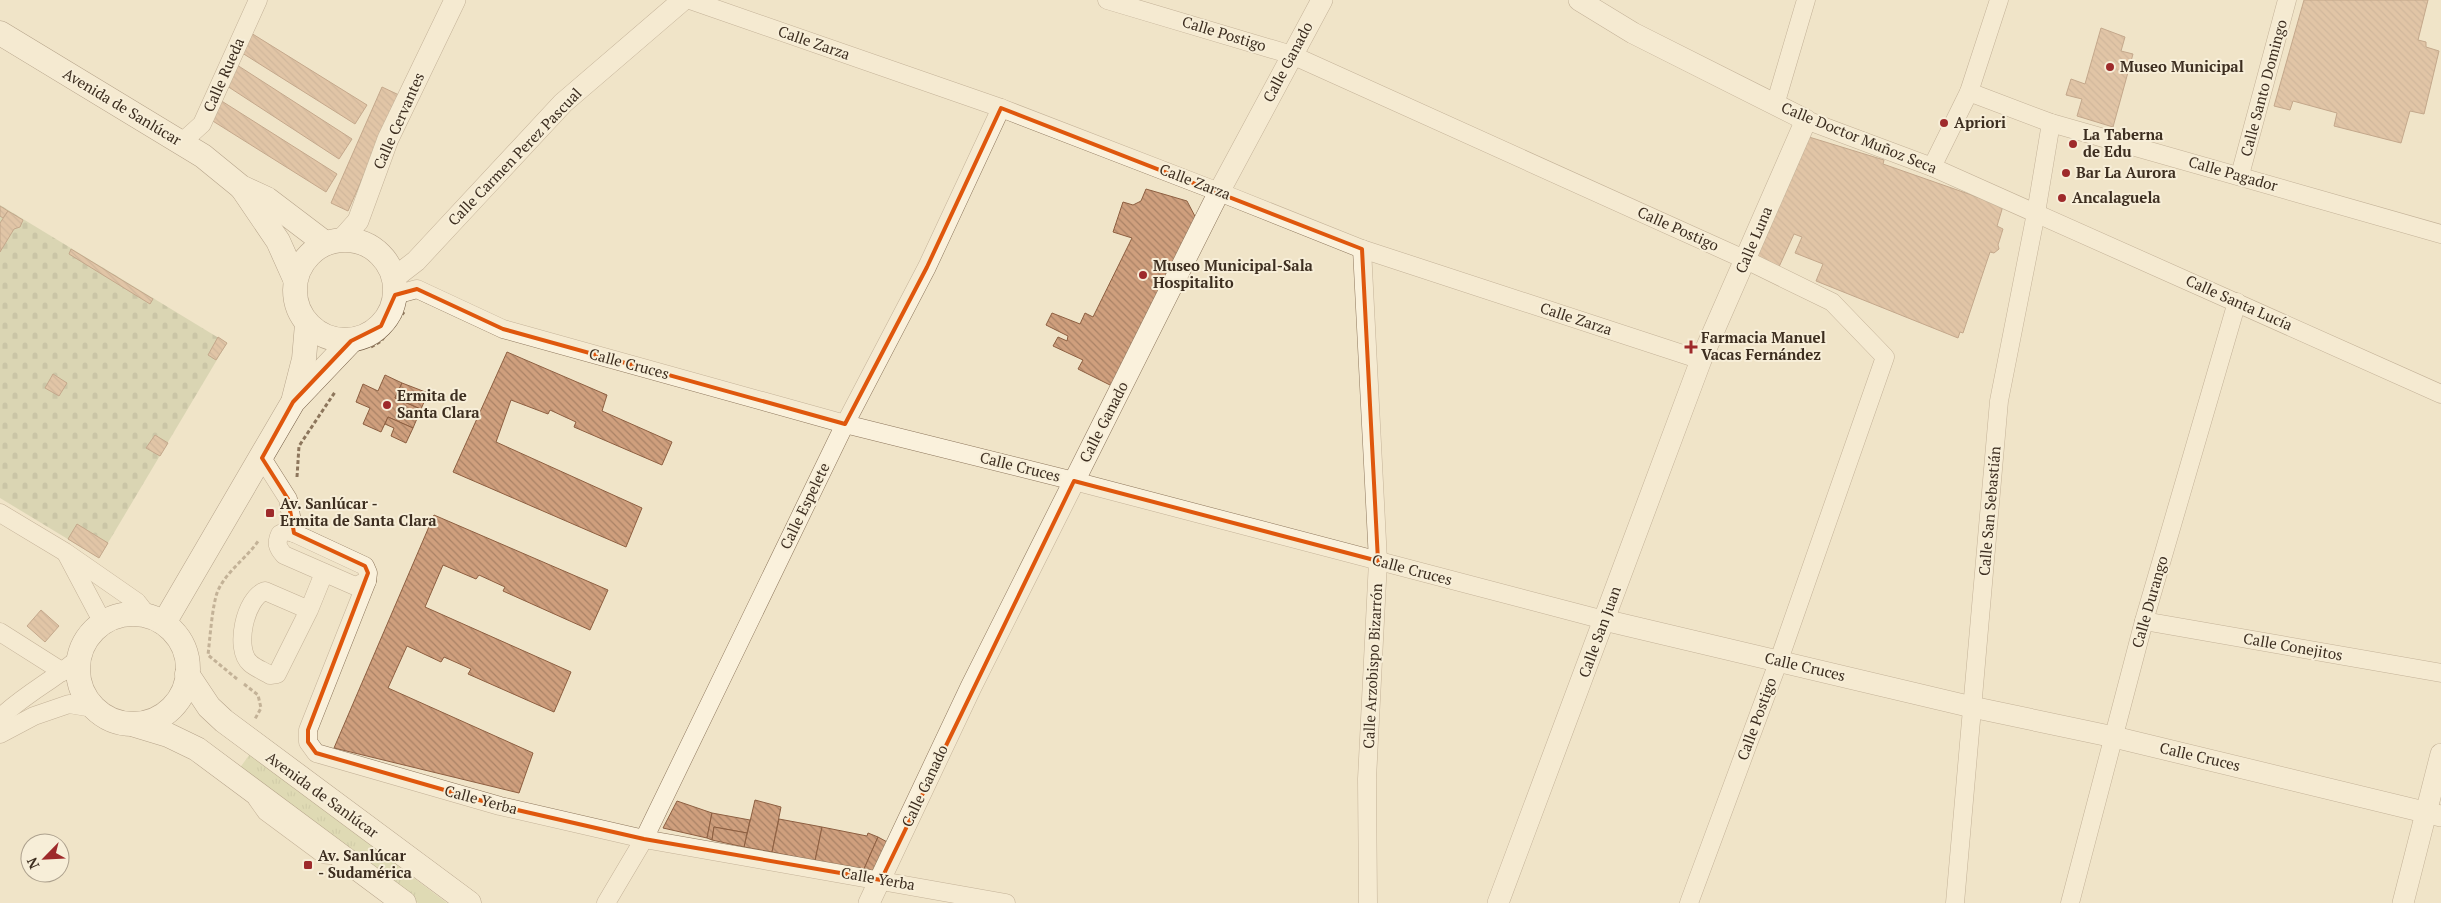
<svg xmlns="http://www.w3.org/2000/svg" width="2441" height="903" font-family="'PT Serif',serif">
<defs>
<pattern id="grass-tufts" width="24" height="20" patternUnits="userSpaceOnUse" patternTransform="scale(1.25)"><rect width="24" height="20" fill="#c9cf9b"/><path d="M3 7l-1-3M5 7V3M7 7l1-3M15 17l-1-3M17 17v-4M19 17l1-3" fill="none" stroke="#aeb285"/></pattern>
<pattern id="cemetery-stones" width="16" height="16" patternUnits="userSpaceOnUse" patternTransform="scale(1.25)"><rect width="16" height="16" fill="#bfc49a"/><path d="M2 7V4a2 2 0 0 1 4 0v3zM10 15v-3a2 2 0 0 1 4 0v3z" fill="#9ca07d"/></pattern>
<pattern id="building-back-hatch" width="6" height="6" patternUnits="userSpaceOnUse" patternTransform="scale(1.25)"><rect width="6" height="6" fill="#cf9f7d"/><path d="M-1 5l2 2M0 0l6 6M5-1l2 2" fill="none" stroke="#a98266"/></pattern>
</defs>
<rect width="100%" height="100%" fill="#f0e4c8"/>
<path fill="url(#grass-tufts)" d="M250,754L447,903H418L239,769Z"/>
<path fill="url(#cemetery-stones)" d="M0,205L227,343L99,558L0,498Z"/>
<g fill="url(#building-back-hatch)" stroke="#8d5f41">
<path d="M2304,0H2428L2418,40L2426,42V47L2439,51L2424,114L2410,111L2401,143L2334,126L2337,113L2293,101L2290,110L2274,106Z"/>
<path d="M2101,28L2125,37L2121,51L2133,54L2113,127L2077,116L2082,99L2066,95L2071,79L2085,84Z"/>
<path d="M251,33L367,105L355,124L239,51Z"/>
<path d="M237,65L352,139L339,159L224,84Z"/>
<path d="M382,87L399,95L348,211L331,203Z"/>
<path d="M220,100L337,174L326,192L208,118Z"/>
<path d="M1809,137L1884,160L1883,164L2003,206L1997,226L2003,229L1998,245L1999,249L1994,253L1990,252L1963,333L1960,332L1958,338L1816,281L1823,264L1795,253L1802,237L1794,234L1778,269L1756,258Z"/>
<path d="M1146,189L1187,201L1199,224L1116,388L1078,369L1083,360L1053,346L1058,337L1067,341L1068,336L1046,325L1052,313L1080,324L1085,313L1093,317L1132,238L1113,232L1123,202L1133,205L1141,201Z"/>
<path d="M0,206L8,211L3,218L0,216Z"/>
<path d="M8,211L23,220L20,227L14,229L0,252V223Z"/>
<path d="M71,249L153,299L150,304L69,254Z"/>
<path d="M218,337L227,343L216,360L208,355Z"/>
<path d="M507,352L607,395L602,411L672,442L662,465L574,427L576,422L550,410L548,414L511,400L496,442L642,508L626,547L453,472Z"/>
<path d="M53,374L67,383L59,396L45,388Z"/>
<path d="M385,375L402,383L395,398L421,409L413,428L388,417L381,432L363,424L370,408L356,402L363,384L378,391Z"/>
<path d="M402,383L428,393L421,409L395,398Z"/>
<path d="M388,417L413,428L406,443L391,436L394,428L385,424Z"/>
<path d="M155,435L168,443L160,456L146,448Z"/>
<path d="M434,515L608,590L590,630L503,591L505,587L479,575L476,579L443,565L425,607L571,672L554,712L468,674L471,669L444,657L441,662L407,646L388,688L533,753L519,793L334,748Z"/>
<path d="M77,524L108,543L99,558L68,539Z"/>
<path d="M41,610L59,626L45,642L27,626Z"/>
<path d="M755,800L781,807L772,852L744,847Z"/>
<path d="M677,801L712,813L707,838L663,828Z"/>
<path d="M712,813L750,820L747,833L714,827L712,840L707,838Z"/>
<path d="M779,819L822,827L815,861L772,852Z"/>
<path d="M714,827L747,833L744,847L712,840Z"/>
<path d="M822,827L867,836L868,833L878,837L864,869L815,861Z"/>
<path d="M878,837L889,843L874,872L864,869Z"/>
</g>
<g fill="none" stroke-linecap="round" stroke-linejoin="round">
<g stroke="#8d765c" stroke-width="10">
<path id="service" d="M253,801L263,815L317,855L324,859L336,860"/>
</g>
<g stroke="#8d765c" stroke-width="19">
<g id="minor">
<path d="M690,0L1001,108L1219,192L1362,249L1701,360"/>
<path d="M1107,0L1292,55L1746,260L1832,302L1885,357L1779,660L1689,903"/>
<path d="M1969,92L2051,123L2441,234"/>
<path d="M1775,105L1806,0"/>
<path d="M1806,120L1932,167L2441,394"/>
<path d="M181,143L202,124L258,0"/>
<path d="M1932,167L1969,92L1999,0"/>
<path d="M2240,175L2287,0"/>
<path d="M1362,249L1378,561L1367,779L1368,903"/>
<path d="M395,295L417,289L503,329L845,424L1074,481L1604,620"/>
<path d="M262,458L288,499L294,533L365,566L368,573L367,581L308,730V742L316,753L500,806L644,839L1006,903"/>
<path d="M0,513L65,552L137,602L148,616"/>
<path d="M294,533L287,531L280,534C276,543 277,547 284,555L355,586L367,581"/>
<path d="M67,555L103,623"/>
<path d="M309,610L265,591C245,598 234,649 250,663C255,668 264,671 270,675L277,674L309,610L324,573"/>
<path d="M2144,621L2441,673"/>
<path d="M0,632L63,672"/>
<path d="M0,718C23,695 54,680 79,658"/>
<path d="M0,734L34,716L69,704L93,708"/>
<path d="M606,903L644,839L845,424L927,267L1001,108"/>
<path d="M1955,903L1999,401L2036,213L2051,123"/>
<path d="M2070,903L2144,621L2237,302"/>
</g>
</g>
<g stroke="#8d765c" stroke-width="22">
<g id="tertiary">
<path d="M342,239L358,221L388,139L455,0"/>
<path d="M394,278L416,261L563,103L683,0"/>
<path d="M1604,620L1972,707L2114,737L2441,816"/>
<path d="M869,903L971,687L1219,192L1322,0"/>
<path d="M1498,903L1701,360L1806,120L1633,33L1579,0"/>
<path d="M2403,903L2441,754"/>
</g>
</g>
<g stroke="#6f573f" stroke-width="25">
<g id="secondary">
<path d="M0,33L203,156L241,187L267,199L325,243"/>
<path d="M242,188L278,241L295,279"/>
<circle cx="345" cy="290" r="50"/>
<path d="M294,398L304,359L307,324"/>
<circle cx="133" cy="669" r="55"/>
<path d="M164,623L293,402L351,341"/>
<path d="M187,674L209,707L224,721L469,903"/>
<path d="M135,725L168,735L197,749L404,903"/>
</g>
</g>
<g stroke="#8d765c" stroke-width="3" stroke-dasharray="4 2.5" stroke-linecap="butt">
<path d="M371,347L381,341L404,312"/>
<path d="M297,477L299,446L335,392"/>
<path d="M237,679L208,655C210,638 212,608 217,593C225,572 247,558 259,540"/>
<path d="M244,684L258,695L261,708L255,719"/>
</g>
<use href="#service" stroke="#faf1dc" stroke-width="9"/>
<use href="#minor" stroke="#faf1dc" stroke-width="18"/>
<use href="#tertiary" stroke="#faf1dc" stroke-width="21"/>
<use href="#secondary" stroke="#faf1dc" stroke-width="24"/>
</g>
<path d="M0 0H2441V903H0ZM1001,108L1362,249L1378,561L1074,481L881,880L644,839L500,806L316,753L308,742V730L368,573L365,566L294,533L288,499L262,458L293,402L351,341L381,326L395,295L417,289L503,329L845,424L927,267Z" fill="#f0e4c8" fill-opacity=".55" fill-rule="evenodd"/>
<path fill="none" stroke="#df570d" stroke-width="4" stroke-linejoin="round" d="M1001,108L1362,249L1378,561L1074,481L881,880L644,839L500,806L316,753L308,742V730L368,573L365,566L294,533L288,499L262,458L293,402L351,341L381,326L395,295L417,289L503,329L845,424L927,267Z"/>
<g fill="#9e2a2b" stroke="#f7eed8" stroke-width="2">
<circle cx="2110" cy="67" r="5"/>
<circle cx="1944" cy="123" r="5"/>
<circle cx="2073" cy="144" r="5"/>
<circle cx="2066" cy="173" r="5"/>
<circle cx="2062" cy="198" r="5"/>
<circle cx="1143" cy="275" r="5"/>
<path d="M1688.5 339.5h5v5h5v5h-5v5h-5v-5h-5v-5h5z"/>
<circle cx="387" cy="405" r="5"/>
<rect x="265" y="508" width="10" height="10" rx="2.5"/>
<rect x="303" y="860" width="10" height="10" rx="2.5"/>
</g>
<g text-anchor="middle" stroke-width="4" stroke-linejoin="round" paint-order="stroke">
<g font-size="15" fill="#3d2e20" stroke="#f7eed8">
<text transform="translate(1224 34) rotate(17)" y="5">Calle Postigo</text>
<text transform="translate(814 43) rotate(19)" y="5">Calle Zarza</text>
<text transform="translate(1288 62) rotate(-62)" y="5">Calle Ganado</text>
<text transform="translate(224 75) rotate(-66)" y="5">Calle Rueda</text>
<text transform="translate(2264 88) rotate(-75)" y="5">Calle Santo Domingo</text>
<text transform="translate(122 107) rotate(31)" y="5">Avenida de Sanlúcar</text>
<text transform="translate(399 121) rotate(-66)" y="5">Calle Cervantes</text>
<text transform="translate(1859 138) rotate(22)" y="5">Calle Doctor Muñoz Seca</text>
<text transform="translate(515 157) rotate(-46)" y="5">Calle Carmen Perez Pascual</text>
<text transform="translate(2233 174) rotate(16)" y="5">Calle Pagador</text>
<text transform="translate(1195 182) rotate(21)" y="5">Calle Zarza</text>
<text transform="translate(1678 229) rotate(24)" y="5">Calle Postigo</text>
<text transform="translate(1754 240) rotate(-67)" y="5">Calle Luna</text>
<text transform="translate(2239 303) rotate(24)" y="5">Calle Santa Lucía</text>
<text transform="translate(1576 319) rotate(18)" y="5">Calle Zarza</text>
<text transform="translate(629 364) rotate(15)" y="5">Calle Cruces</text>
<text transform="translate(1104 422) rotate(-63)" y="5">Calle Ganado</text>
<text transform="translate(1020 467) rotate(14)" y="5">Calle Cruces</text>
<text transform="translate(805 506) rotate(-64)" y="5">Calle Espelete</text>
<text transform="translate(1990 511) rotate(-85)" y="5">Calle San Sebastián</text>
<text transform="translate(1412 570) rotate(15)" y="5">Calle Cruces</text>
<text transform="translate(2150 602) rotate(-74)" y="5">Calle Durango</text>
<text transform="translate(1600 632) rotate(-70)" y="5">Calle San Juan</text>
<text transform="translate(2293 647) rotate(10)" y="5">Calle Conejitos</text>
<text transform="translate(1373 666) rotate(-87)" y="5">Calle Arzobispo Bizarrón</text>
<text transform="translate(1805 667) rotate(13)" y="5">Calle Cruces</text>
<text transform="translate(1757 719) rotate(-70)" y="5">Calle Postigo</text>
<text transform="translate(2200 757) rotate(13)" y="5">Calle Cruces</text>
<text transform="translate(925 786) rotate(-65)" y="5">Calle Ganado</text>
<text transform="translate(322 795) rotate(36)" y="5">Avenida de Sanlúcar</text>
<text transform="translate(481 800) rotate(15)" y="5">Calle Yerba</text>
<text transform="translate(878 879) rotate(10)" y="5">Calle Yerba</text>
</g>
<g font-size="15" font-weight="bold" fill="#3d2e20" stroke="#f7eed8" text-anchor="start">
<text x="2120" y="72">Museo Municipal</text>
<text x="1954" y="128">Apriori</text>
<text x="2083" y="140">La Taberna<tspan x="2083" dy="17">de Edu</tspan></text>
<text x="2076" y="178">Bar La Aurora</text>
<text x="2072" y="203">Ancalaguela</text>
<text x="1153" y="271">Museo Municipal-Sala<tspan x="1153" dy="17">Hospitalito</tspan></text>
<text x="1701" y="343">Farmacia Manuel<tspan x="1701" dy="17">Vacas Fernández</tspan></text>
<text x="397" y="401">Ermita de<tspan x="397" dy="17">Santa Clara</tspan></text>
<text x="280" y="509">Av. Sanlúcar -<tspan x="280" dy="17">Ermita de Santa Clara</tspan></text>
<text x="318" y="861">Av. Sanlúcar<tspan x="318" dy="17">- Sudamérica</tspan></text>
</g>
</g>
<g transform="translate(45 858) rotate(246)"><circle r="24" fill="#f7eed8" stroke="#ada18e"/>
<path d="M0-4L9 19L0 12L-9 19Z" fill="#9e2a2b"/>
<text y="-8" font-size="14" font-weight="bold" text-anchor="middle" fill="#3d2e20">N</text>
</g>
</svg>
